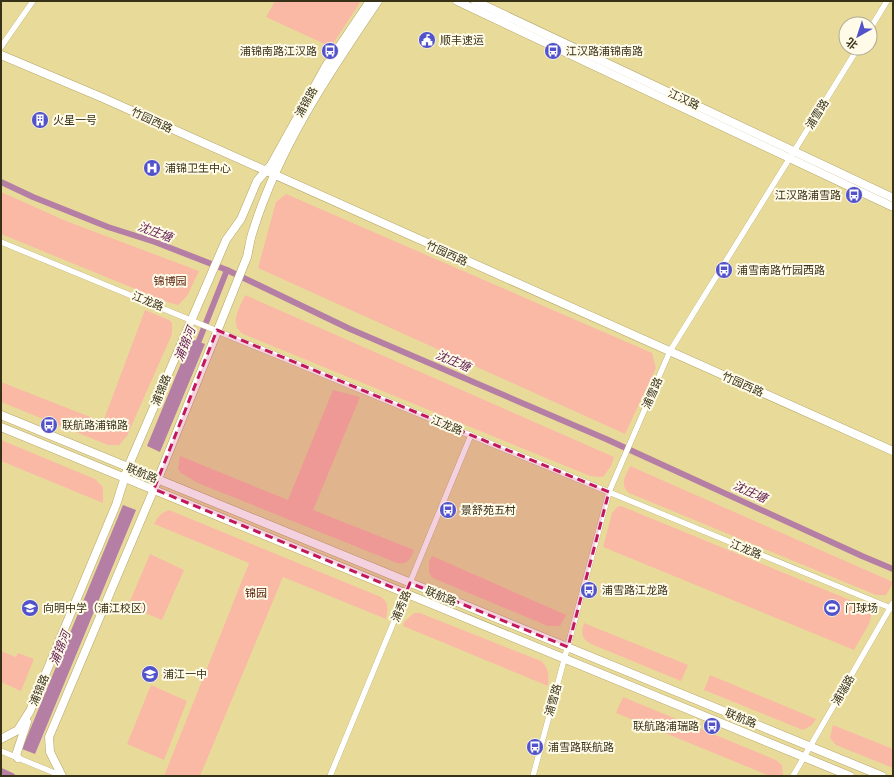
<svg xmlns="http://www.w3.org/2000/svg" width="894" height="777" font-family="Lato,'Noto Sans SC',sans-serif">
<rect width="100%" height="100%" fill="#e8db9a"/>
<g fill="#fab9a5">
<path d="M275,1H361L331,47L266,17Z"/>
<path d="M1,192L66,221L199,271L187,296L178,305L167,302L1,234Z"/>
<path d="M286,194L652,353L656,368L625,434L258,268L276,202Z"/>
<path d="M245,295L614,457L611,466L603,477L590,476L243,334C228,324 240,307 245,295Z"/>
<path d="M145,310L169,320L172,323V334L127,436L119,445H108L1,402V382L103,422Z"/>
<path d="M333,390L360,397L313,510L414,550C410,560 407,565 397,563L198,483L181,473L178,469L180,456L288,500Z"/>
<path d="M1,440L95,479L103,487V503L1,461Z"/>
<path d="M630,466L893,582V583L886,595H876L629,493C619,485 626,475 630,466Z"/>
<path d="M621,506L867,607L872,614L869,624L854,650L603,547L612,513L617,507Z"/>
<path d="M169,510L381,597C389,602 388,610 386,619L283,577L200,776H164L249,563L154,524C157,517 162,512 169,510Z"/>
<path d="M150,554L184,570L162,620L128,606Z"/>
<path d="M432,556L566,615L560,626H548L433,578L429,573V562Z"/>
<path d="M414,613H420L541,661C549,668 549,675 548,686L403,626L404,622Z"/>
<path d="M584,623L688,665L681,681L591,644C581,638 581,634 584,623Z"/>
<path d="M1,651L16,657L18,653L34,659L21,691L1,682Z"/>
<path d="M710,675L816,719L812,725L803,730L704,690Z"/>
<path d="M151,685L187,701L164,760L127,744Z"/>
<path d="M623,697L776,760L782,765L783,776H770L616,713Z"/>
<path d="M833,725L893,749V768L836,745L830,738Z"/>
</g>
<g fill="#b57ea5">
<path d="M191,339L205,344L160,452L147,446Z"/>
<path d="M123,505L136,510L35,754L22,749Z"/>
</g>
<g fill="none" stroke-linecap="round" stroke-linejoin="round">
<g stroke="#b57ea5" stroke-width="6">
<path d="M1,182L33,197L108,227L155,242L227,270L350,329L606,439L862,556L893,569"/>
<path d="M196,348L227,270"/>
<path d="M1,771L12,776"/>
</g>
<g stroke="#b3a566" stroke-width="6">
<g id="street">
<path d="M870,29L887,1"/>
<path d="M1,47L33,1"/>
<path d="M1,242L893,609"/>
<path d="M1,751L62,776"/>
<path d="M330,776L471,435"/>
<path d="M533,776L609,492L670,351L858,48"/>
<path d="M793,776L893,603"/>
</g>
</g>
<g stroke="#b3a566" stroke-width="9">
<g id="secondary">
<path d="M457,1L893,207"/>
<path d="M475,1L893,198"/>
<path d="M1,55L103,98L893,451"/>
<path d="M1,415L882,776"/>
<path d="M1,427L850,776"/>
<path d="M1,739L18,730L30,711L116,505L128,467L226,240L241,219L257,181L271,165L326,66L370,1"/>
<path d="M18,758L16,755L27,722"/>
<path d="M62,776L50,752L49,737L154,489L247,257C249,249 250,239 253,231C279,147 329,73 378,1"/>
</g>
</g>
<use href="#street" stroke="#fff" stroke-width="5.5"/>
<use href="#secondary" stroke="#fff" stroke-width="8"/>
</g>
<path fill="#c2185b" fill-opacity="0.2" stroke="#c2185b" stroke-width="3" stroke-dasharray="8 5" stroke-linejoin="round" d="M217,330L609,492L568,647L410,583L406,593L154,489Z"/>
<defs>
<g id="civic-disc" transform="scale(0.9)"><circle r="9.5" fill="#5253ca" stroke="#fffbe8"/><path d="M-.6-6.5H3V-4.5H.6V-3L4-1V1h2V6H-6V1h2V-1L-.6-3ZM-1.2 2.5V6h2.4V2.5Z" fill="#fff"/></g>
<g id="bus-disc" transform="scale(0.9)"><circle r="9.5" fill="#5253ca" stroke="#fffbe8"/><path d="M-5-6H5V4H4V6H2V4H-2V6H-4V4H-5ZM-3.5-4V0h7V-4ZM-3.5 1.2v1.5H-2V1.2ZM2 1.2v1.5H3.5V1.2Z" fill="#fff"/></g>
<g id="building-disc" transform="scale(0.9)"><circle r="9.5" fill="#5253ca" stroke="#fffbe8"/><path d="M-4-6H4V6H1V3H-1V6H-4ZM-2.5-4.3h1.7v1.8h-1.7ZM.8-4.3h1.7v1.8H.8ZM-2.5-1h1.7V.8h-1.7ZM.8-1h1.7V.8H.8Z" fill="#fff"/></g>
<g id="hospital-disc" transform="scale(0.9)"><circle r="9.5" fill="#5253ca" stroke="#fffbe8"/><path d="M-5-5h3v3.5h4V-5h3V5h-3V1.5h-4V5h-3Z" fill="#fff"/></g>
<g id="school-disc" transform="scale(0.9)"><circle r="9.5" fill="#5253ca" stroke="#fffbe8"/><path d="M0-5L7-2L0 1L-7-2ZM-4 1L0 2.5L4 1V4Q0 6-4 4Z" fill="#fff"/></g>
<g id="stadium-disc" transform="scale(0.9)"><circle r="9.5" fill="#5253ca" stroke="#fffbe8"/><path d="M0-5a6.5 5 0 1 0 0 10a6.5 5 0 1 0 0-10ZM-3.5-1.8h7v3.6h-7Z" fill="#fff"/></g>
</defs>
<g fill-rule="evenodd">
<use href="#civic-disc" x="427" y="40"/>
<use href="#bus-disc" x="330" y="51"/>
<use href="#bus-disc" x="553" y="51"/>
<use href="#building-disc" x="40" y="120"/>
<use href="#hospital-disc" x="152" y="168"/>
<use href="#bus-disc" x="854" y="195"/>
<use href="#bus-disc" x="724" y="270"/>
<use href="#bus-disc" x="49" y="425"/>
<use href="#bus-disc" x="448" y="510"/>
<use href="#bus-disc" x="589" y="590"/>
<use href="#school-disc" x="30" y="608"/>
<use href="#stadium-disc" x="832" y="608"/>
<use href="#school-disc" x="150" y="674"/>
<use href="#bus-disc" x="712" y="726"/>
<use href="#bus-disc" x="535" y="747"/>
</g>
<g text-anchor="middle" stroke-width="4" stroke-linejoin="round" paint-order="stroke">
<g font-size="11" fill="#373117" stroke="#fffbe8" text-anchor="start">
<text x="440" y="44">顺丰速运</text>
<text x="317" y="55" text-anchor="end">浦锦南路江汉路</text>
<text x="566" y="55">江汉路浦锦南路</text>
<text x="53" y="124">火星一号</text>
<text x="165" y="172">浦锦卫生中心</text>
<text x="841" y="199" text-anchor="end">江汉路浦雪路</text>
<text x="737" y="274">浦雪南路竹园西路</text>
<text x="62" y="429">联航路浦锦路</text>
<text x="461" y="514">景舒苑五村</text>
<text x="602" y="594">浦雪路江龙路</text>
<text x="43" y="612">向明中学（浦江校区）</text>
<text x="845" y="612">门球场</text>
<text x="163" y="678">浦江一中</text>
<text x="699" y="730" text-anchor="end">联航路浦瑞路</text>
<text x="548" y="751">浦雪路联航路</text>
</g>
<g font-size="11" fill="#373117" stroke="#fffbe8">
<text transform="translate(684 99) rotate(25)" y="4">江汉路</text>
<text transform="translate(306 102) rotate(-61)" y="4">浦锦路</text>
<text transform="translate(817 114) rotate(-58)" y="4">浦雪路</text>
<text transform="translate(152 120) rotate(25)" y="4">竹园西路</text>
<text transform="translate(447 253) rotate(24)" y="4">竹园西路</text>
<text transform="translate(148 301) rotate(22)" y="4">江龙路</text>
<text transform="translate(743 384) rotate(24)" y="4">竹园西路</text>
<text transform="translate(161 390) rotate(-68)" y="4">浦锦路</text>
<text transform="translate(652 393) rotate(-66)" y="4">浦雪路</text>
<text transform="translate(447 425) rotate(22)" y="4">江龙路</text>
<text transform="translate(142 473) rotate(23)" y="4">联航路</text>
<text transform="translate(746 549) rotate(22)" y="4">江龙路</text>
<text transform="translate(441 596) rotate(22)" y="4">联航路</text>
<text transform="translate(401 606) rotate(-67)" y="4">浦秀路</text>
<text transform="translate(39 690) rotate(-67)" y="4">浦锦路</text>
<text transform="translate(843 690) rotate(-60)" y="4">浦瑞路</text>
<text transform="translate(553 700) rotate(-74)" y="4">浦雪路</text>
<text transform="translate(741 718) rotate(22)" y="4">联航路</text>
</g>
<g font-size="11" fill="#521704" stroke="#fffbe8">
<text x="170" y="285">锦博园</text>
<text x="256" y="597">锦园</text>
</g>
<g font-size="12" font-style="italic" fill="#5f1c50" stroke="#fffbe8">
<text transform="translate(155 232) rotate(20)" y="4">沈庄塘</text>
<text transform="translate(185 344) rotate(-68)" y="4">浦锦河</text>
<text transform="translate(453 361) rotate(23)" y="4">沈庄塘</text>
<text transform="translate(750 492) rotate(24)" y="4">沈庄塘</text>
<text transform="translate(60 648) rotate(-68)" y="4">浦锦河</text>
</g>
</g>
<rect width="894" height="777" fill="none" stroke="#373117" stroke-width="4"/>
<g transform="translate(858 36) rotate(219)"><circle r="19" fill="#fffbe8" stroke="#afaa94"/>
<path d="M0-3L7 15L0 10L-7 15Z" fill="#5253ca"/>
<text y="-6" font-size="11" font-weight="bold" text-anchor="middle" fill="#373117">北</text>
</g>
</svg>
